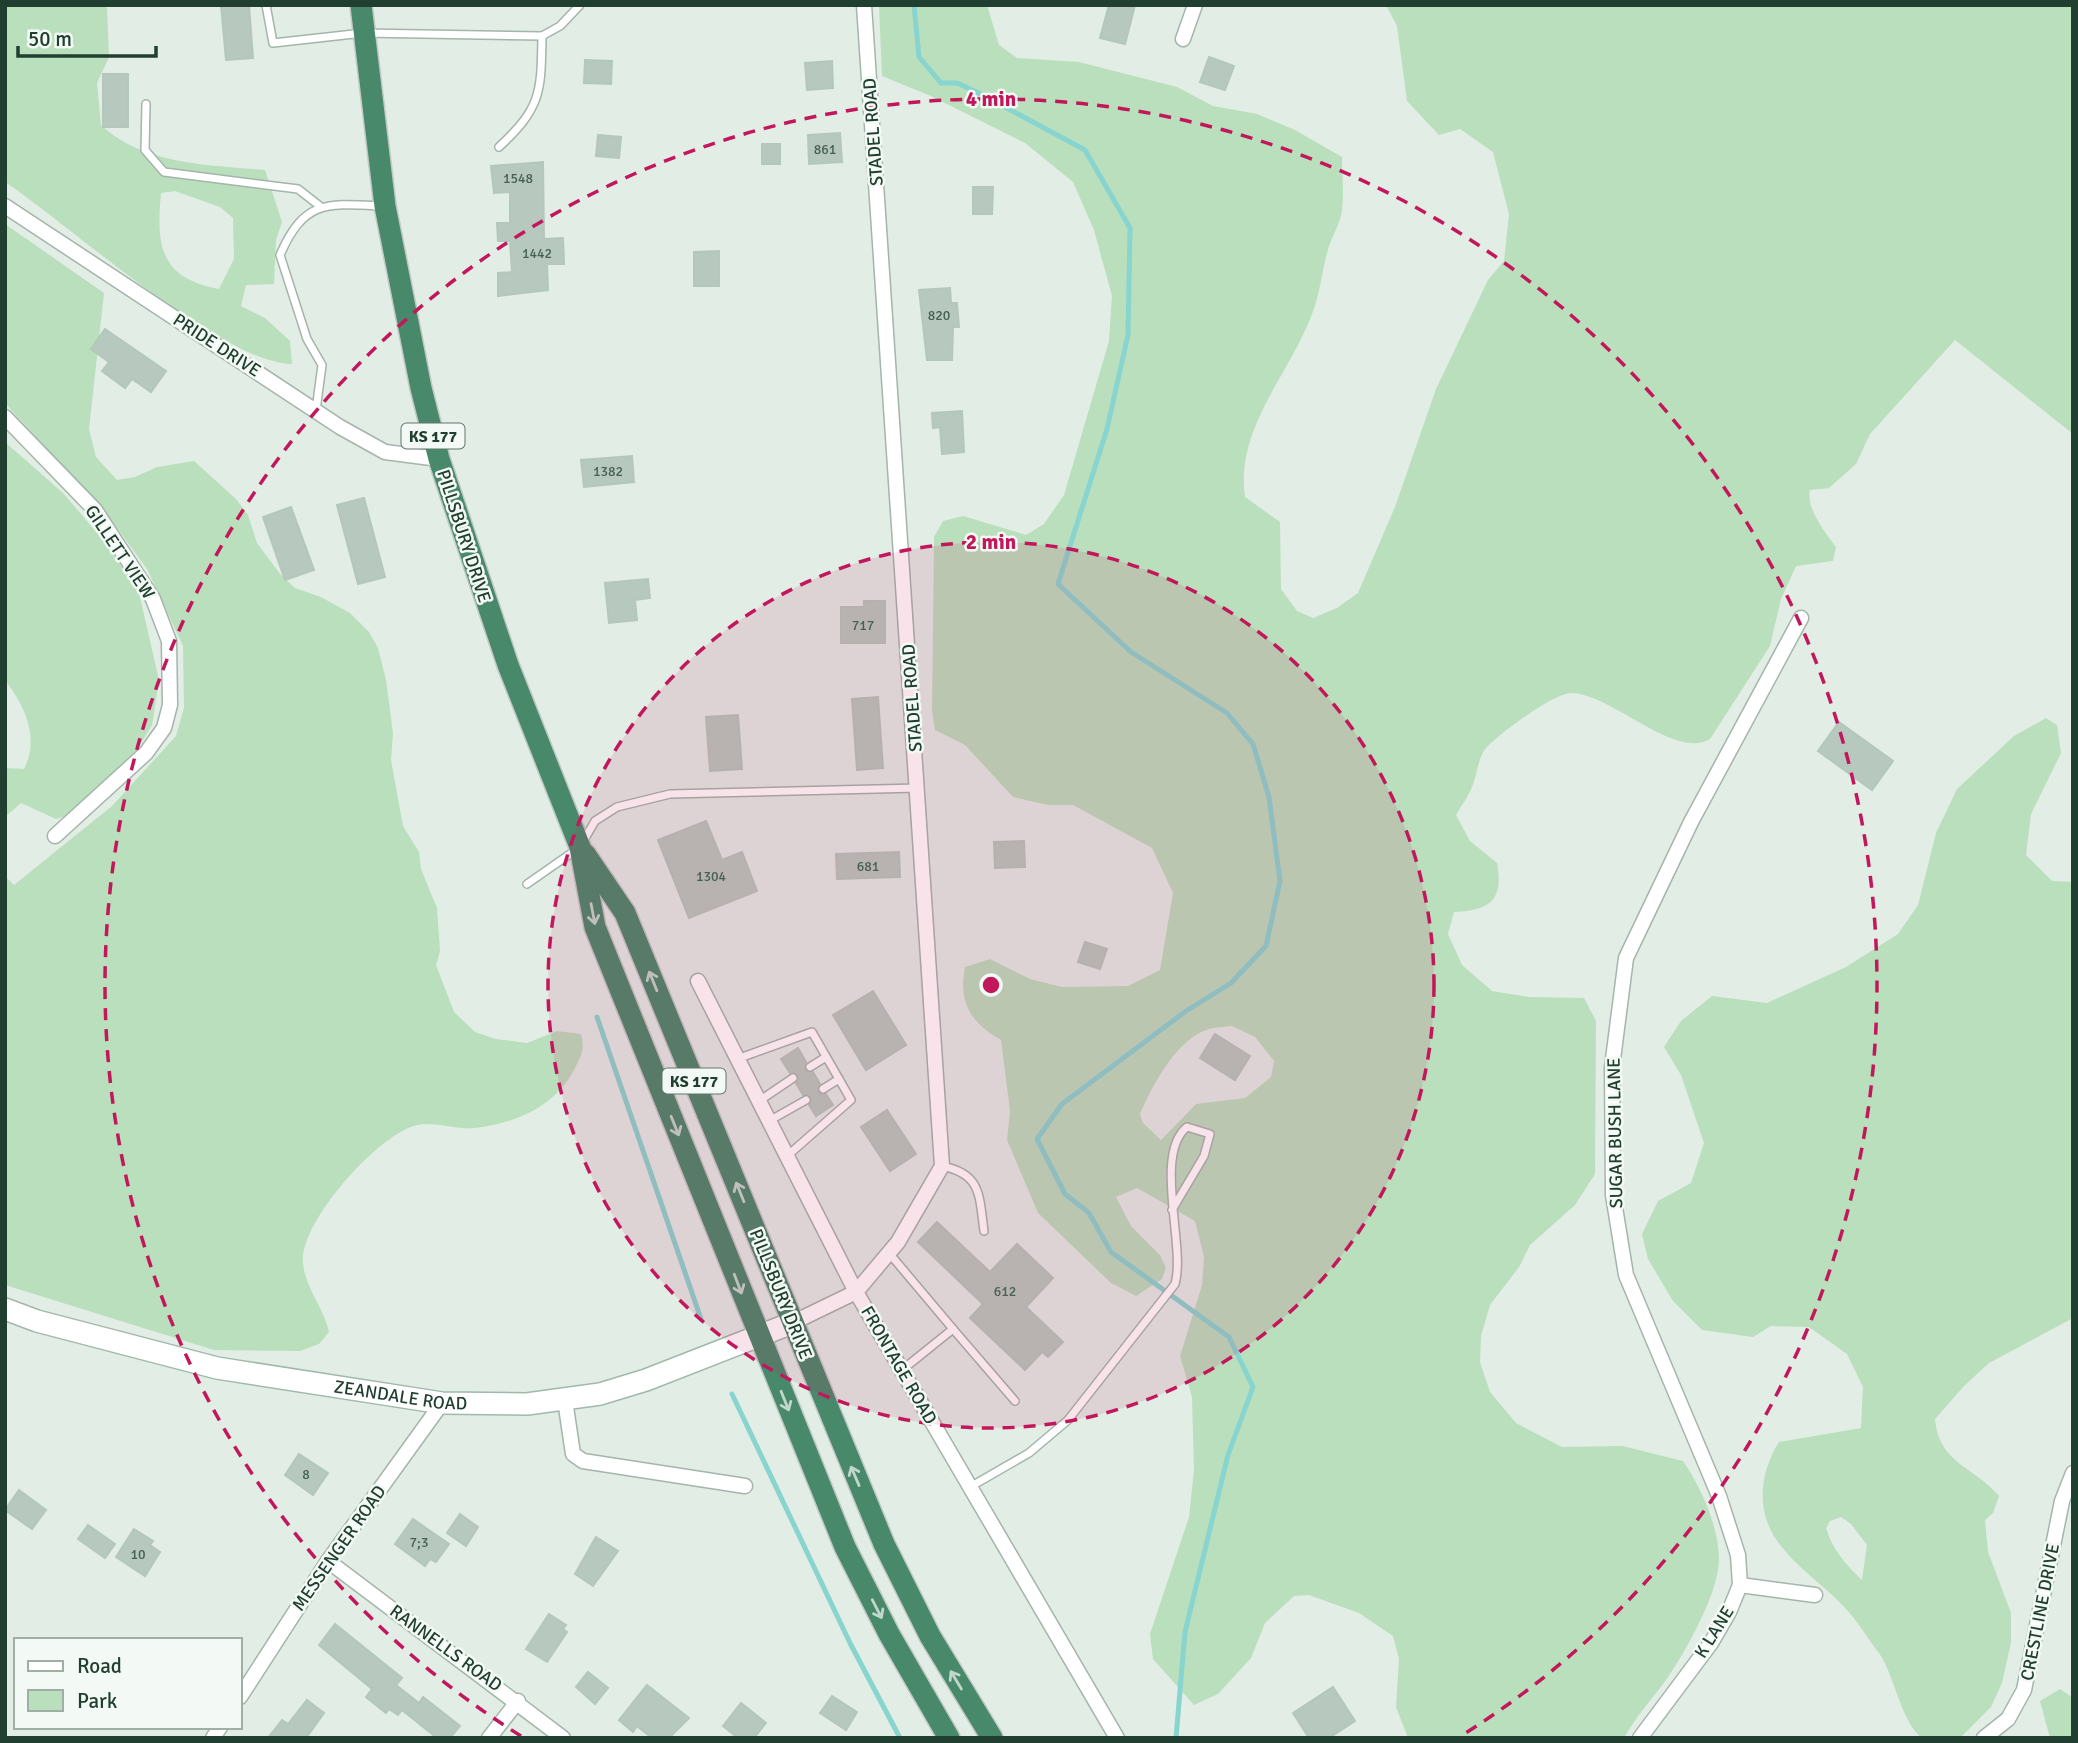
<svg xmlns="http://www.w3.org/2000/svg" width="2078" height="1743" font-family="Signika,sans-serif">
<rect width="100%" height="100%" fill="#e2ede5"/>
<g fill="#badfbc" fill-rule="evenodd">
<path d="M5,5H102L107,8L109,57L97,83L101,125C143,165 210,165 265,170L282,222L276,240L274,284L246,285L241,306L265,318L290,341L292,364C221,363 70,225 5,182ZM175,191L220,207L233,218L234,259L219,289C160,278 156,246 161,193Z"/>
<path d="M879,5H987L999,45L1017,58L1079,62L1177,87L1213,106L1257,114L1295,130L1342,157C1342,175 1344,194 1342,211C1340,223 1333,235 1329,246C1322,268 1321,291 1312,314C1290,374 1235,428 1245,497L1280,522L1281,589L1297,611L1313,618L1337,608L1358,593L1395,507L1436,389L1488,280L1504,261L1509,214L1493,152L1460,129L1439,135L1407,101L1397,26L1386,5H2073V434L1955,340L1870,434L1856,464L1829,488L1810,490C1806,509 1825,532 1836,547L1833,561L1796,566L1781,599L1770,646L1710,739C1674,760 1614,695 1572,693C1553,693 1501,733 1487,747C1478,756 1477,776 1472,787C1468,797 1461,806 1456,815L1470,841L1497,863C1504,900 1490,911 1454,912L1448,934L1462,965L1492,991L1529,997L1584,998L1596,1021L1595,1174L1575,1205L1530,1245L1519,1267L1490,1305L1481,1336L1480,1362L1490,1392L1516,1423L1562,1447L1623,1446L1683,1461C1701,1487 1719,1527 1719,1560C1718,1594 1687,1649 1668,1677C1654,1697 1636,1716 1624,1738H1408L1396,1707L1399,1659L1393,1636L1359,1613L1309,1595L1294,1596L1265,1623L1251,1658L1218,1694L1194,1705L1153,1659L1150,1634L1189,1517L1194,1470L1192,1397L1180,1356L1202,1285L1204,1257L1195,1221L1137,1188L1116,1197L1131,1226L1160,1255L1166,1268L1162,1279L1136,1296L1111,1283L1038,1213L1007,1140L1010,1111L1001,1040C971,1023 958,1003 965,967L990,959L1030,979L1062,987L1128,986L1160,970L1173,893L1152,848L1073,805H1048L1013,797L965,745L935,730L932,710L934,537L943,521L963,516L1026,535L1044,524L1064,495L1109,341L1112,296L1094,230L1073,182L1025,143L931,96L882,76ZM1232,1026L1255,1037L1274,1061L1271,1077L1245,1098L1196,1104L1161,1140L1143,1123L1140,1114C1152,1086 1177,1038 1209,1029C1216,1027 1225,1027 1232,1026Z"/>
<path d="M5,224L104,293L89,429L96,457L117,480L135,477L157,467L194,461L236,499L248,515L257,543L280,574L295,588L321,597L350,613L369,632L378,648L386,680L393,733L391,760L403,826L419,852L421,869L437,908L440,951L436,965L454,1012L475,1032L496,1039L527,1043L557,1031L581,1034C585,1049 582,1054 575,1068C556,1106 517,1123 475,1128C457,1130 435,1121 417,1125C378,1134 299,1223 303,1263C305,1288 324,1308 329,1332L319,1344L300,1351L214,1350L5,1285V876L14,885L112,806L176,736L184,708L183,646L147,569L106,513L5,403Z"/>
<path d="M5,442L63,493L104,541L139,593L159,680L152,725L137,750L73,814L56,819L21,803L5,817V768L24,769C40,738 25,706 5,680Z"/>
<path d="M2046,718L2057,725L2061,753L2031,814L2026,855L2052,881L2073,882V1318L1989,1363L1964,1386L1935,1419C1939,1464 1974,1466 1999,1496L1993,1513L1985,1520L1988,1552L2011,1613V1642L2002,1683L1991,1707L1962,1736L1922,1738C1901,1722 1895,1676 1879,1653C1868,1639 1859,1623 1847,1610C1822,1582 1782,1559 1768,1524C1757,1496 1764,1466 1779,1442L1861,1428L1863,1387L1847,1354L1809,1327L1771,1326L1753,1337L1702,1330L1673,1301L1648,1259L1642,1234L1658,1201L1691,1183L1704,1143L1681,1075L1664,1047L1681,1021L1712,996L1767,1003L1846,967L1898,934L1918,905L1936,833L1957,789L2014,736ZM1841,1517L1851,1524L1867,1545L1862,1580C1846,1565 1832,1549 1826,1528L1830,1521Z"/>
<path d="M2060,1689L2073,1698V1738H2050L2040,1701Z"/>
</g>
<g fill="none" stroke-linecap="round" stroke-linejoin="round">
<g stroke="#88d4cf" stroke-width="5">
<path d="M914,5L919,57L941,83H957L983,95L1085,150L1130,228L1128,335L1107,429L1058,584L1131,652L1227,713L1253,744L1269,797L1280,881L1266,946L1231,983L1186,1011L1062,1104L1037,1139L1065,1194L1089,1213L1111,1252L1229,1337L1253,1387L1228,1455L1185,1632L1176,1738"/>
<path d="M597,1017L701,1319"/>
<path d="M732,1394L850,1643L900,1738"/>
</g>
</g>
<g fill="#b7c8be" stroke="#b4c7bb" stroke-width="2">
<path d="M221,5H249L253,58L226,60Z"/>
<path d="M1109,5H1135L1125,44L1100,38Z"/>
<path d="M1209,57L1234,66L1225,90L1200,82Z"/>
<path d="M585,60L612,61L611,84L584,83Z"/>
<path d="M832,61L833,88L807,90L805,63Z"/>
<rect x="103" y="74" width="25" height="53"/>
<path d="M840,133L842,162L809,164L808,135Z"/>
<path d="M598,135L621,137L619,158L596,156Z"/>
<rect x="762" y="144" width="18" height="20"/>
<path d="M543,162L544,239L563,238L564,264H547L548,290L498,296V273L512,272L510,241H498L497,223H510V192L494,193L491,166Z"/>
<path d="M973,187H993L992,214H973Z"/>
<path d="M719,251V286H694V252Z"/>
<path d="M950,288L951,303H957L959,327H953L952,360H927L919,290Z"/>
<path d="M105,329L166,371L151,392L132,379L125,388L102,371L109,362L91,349Z"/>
<path d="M962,411L964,452L942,454L940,427L933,428L932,413Z"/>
<path d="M632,456L634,482L584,487L581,460Z"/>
<path d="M364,498L385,577L358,584L337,505Z"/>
<path d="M291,507L314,570L285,580L263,517Z"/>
<path d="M648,579L650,598L635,600L637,620L609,623L605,583Z"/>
<path d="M864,601H885V643H841V607H864Z"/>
<path d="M878,697L883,768L857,770L852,699Z"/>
<path d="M738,715L742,769L710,771L706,717Z"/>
<path d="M1839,722L1893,761L1872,790L1818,751Z"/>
<path d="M706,821L722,860L742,852L757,891L689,918L658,840Z"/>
<path d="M1024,841L1025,867L995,868L994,842Z"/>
<path d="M899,852L900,877L837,879L836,854Z"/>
<path d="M1085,942L1107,949L1100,969L1078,962Z"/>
<path d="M873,991L906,1045L866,1070L833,1015Z"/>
<path d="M1215,1034L1250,1056L1235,1080L1200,1058Z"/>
<path d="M798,1048L806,1062L805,1070L813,1072L820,1084L818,1092L826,1094L833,1105L816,1116L809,1105L811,1096L803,1095L796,1083L798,1075L790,1073L781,1059Z"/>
<path d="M887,1110L916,1154L890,1171L861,1127Z"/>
<path d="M937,1222L990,1272L1017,1244L1053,1278L1026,1307L1063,1342L1048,1357L1042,1352L1025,1370L970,1318L983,1304L918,1242Z"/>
<path d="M299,1454L328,1473L313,1495L285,1475Z"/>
<path d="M19,1490L46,1510L32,1529L5,1510Z"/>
<path d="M460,1514L478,1527L466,1546L447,1533Z"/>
<path d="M413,1519L449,1544L436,1562L430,1559L425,1566L395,1544Z"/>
<path d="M88,1525L115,1544L105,1558L78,1539Z"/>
<path d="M134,1529L153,1541L150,1545L160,1552L145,1576L116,1557Z"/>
<path d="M596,1537L618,1551L593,1586L575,1574Z"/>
<path d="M549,1614L566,1625L563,1629L567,1632L547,1662L526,1649Z"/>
<path d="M335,1624L402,1678L396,1685L419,1703L423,1697L460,1726L450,1738H437L402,1710L398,1715L389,1709L386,1713L366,1697L372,1689L319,1645Z"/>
<path d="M588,1672L608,1688L595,1704L576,1687Z"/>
<path d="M647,1685L689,1718L669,1738H652L637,1726L633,1732L619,1720Z"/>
<path d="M1333,1687L1355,1721L1329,1738H1309L1293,1713Z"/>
<path d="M832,1696L857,1712L846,1730L820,1713Z"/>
<path d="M307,1700L324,1713L306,1738H268L282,1720L288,1724Z"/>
<path d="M741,1703L766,1723L754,1738H738L723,1726Z"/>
</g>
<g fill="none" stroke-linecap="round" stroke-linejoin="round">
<g stroke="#a4b5ab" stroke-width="10">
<g id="service">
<path d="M266,5L273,43L363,33L542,36L560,26L580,5"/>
<path d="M146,104L145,150L164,172L298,189L321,207"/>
<path d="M499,147C542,107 541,92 542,36"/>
<path d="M316,410L322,365L307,339L280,255C304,200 326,203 381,206"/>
<path d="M527,884L580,847L595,821L617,807L670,794L918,788"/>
<path d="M737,1059L812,1032L851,1100L787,1156"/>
<path d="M810,1067L826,1057"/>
<path d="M823,1089L839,1079"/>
<path d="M759,1101L793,1078"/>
<path d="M769,1121L806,1100"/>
<path d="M942,1166C982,1174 979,1196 984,1231"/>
<path d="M889,1253L953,1329"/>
<path d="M902,1370L953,1329L1015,1401"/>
<path d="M970,1487L1029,1453L1068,1420L1175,1284C1186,1247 1153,1154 1187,1127L1210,1134L1204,1156L1172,1210"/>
</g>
</g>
<g stroke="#a4b5ab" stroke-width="17">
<g id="minor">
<path d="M1183,39L1195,5"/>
<path d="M5,206L340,427L385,452L439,459"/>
<path d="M5,417L95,510L153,599L169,641L170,705L164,728L146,753L55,836"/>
<path d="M698,981L856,1292L1117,1738"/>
<path d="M792,1323L856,1292L898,1242L942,1166L864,5"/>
<path d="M565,1400L573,1454L583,1461L745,1486"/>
<path d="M328,1561L563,1738"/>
<path d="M1740,1585L1815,1595"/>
<path d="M240,1697L328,1561L442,1403"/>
<path d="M213,1738L220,1727"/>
<path d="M489,1738L518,1701"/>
<path d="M1640,1738L1711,1643L1729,1612L1740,1585L1738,1555L1719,1496L1626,1275L1613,1195L1612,1067L1626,958L1691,822L1801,618"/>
<path d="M1984,1738L2008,1719L2024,1690L2062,1501L2073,1473"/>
</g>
</g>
<g stroke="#a0b9ab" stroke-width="24">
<g id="secondary">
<path id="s1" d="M5,1309L37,1321L217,1368L442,1403L527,1404L600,1394L646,1380L792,1323"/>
</g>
</g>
<g stroke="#c1c9c5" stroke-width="24">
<g id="trunk">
<path d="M361,5L385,206L421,388L439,459L508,665L580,847L595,927L845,1547L889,1634L949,1738"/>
<path d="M585,854L625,913L884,1544L930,1636L992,1738"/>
</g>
</g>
<use href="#service" stroke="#fff" stroke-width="7"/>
<use href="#minor" stroke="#fff" stroke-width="14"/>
<use href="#secondary" stroke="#fff" stroke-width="21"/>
<use href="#trunk" stroke="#48886b" stroke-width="21"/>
</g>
<defs><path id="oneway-shaft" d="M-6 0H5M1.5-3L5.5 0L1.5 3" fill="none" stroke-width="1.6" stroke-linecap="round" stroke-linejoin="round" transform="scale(1.75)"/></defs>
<g stroke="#c0d7cb">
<use href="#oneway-shaft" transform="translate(593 914) rotate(79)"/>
<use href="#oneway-shaft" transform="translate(653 981) rotate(-112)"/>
<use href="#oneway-shaft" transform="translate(675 1126) rotate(68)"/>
<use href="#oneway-shaft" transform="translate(740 1192) rotate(-112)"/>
<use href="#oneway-shaft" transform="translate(738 1284) rotate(69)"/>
<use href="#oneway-shaft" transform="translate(785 1401) rotate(68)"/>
<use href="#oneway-shaft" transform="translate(855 1476) rotate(-113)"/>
<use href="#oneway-shaft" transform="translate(877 1609) rotate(63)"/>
<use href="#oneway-shaft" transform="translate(956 1680) rotate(-121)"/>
</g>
<circle cx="991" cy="985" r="443" fill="#c2185b" fill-opacity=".12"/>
<g fill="none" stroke="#c2185b" stroke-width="3.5" stroke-dasharray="12 9">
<circle cx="991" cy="985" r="443"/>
<path d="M521 1736A886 886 0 1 1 1461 1736"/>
</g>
<g text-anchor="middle" stroke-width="5" stroke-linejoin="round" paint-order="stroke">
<g font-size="14" fill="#466154">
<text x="825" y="154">861</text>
<text x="518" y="183">1548</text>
<text x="537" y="258">1442</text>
<text x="939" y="320">820</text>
<text x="608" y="476">1382</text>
<text x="863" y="630">717</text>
<text x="868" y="871">681</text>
<text x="711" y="881">1304</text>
<text x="1005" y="1296">612</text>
<text x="306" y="1479">8</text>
<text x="419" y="1547">7;3</text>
<text x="138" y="1559">10</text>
</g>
<g fill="#f3f9f4" stroke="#60776b" stroke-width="2">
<rect x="401.5" y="423.5" width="63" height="25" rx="5"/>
<rect x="662.5" y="1068.5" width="63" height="25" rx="5"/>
</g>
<g font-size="16" font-weight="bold" fill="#213f30">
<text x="433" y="442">KS 177</text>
<text x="694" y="1087">KS 177</text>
</g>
<g font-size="18" fill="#213f30" stroke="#f3f9f4">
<text transform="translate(873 132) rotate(-94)" y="6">STADEL ROAD</text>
<text transform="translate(217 345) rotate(33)" y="6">PRIDE DRIVE</text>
<text transform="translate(464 536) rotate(72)" y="6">PILLSBURY DRIVE</text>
<text transform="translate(120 552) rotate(56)" y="6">GILLETT VIEW</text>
<text transform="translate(912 698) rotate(-94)" y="6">STADEL ROAD</text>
<text transform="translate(1615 1133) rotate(-91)" y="6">SUGAR BUSH LANE</text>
<text transform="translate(781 1294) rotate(68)" y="6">PILLSBURY DRIVE</text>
<text transform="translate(899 1365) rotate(60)" y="6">FRONTAGE ROAD</text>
<text dy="6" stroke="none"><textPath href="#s1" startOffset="406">ZEANDALE ROAD</textPath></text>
<text transform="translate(339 1548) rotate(-55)" y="6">MESSENGER ROAD</text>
<text transform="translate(2040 1612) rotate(-79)" y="6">CRESTLINE DRIVE</text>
<text transform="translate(1714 1632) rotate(-58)" y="6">K LANE</text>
<text transform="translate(446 1648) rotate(36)" y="6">RANNELLS ROAD</text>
</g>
</g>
<circle cx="991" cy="985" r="10" fill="#c2185b" stroke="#f3f9f4" stroke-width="3.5"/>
<g font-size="21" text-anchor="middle" font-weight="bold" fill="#c2185b" stroke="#f3f9f4" stroke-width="5" stroke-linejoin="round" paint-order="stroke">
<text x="991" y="106">4 min</text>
<text x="991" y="549">2 min</text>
</g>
<rect width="2078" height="1743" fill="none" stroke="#213f30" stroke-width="14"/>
<rect x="14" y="1638" width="228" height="91" fill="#f3f9f4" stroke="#9fafa6" stroke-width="2"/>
<rect x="28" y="1661" width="35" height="10" fill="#ffffff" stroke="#9fafa6" stroke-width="2"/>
<text x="77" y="1673" font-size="21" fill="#213f30">Road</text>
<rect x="28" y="1690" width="35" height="21" fill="#badfbc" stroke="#9fafa6" stroke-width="2"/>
<text x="77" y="1708" font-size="21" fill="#213f30">Park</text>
<path d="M18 46v10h138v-10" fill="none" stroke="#213f30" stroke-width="3.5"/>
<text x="28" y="46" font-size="21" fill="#213f30" stroke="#f3f9f4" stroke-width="5" paint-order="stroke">50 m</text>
</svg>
